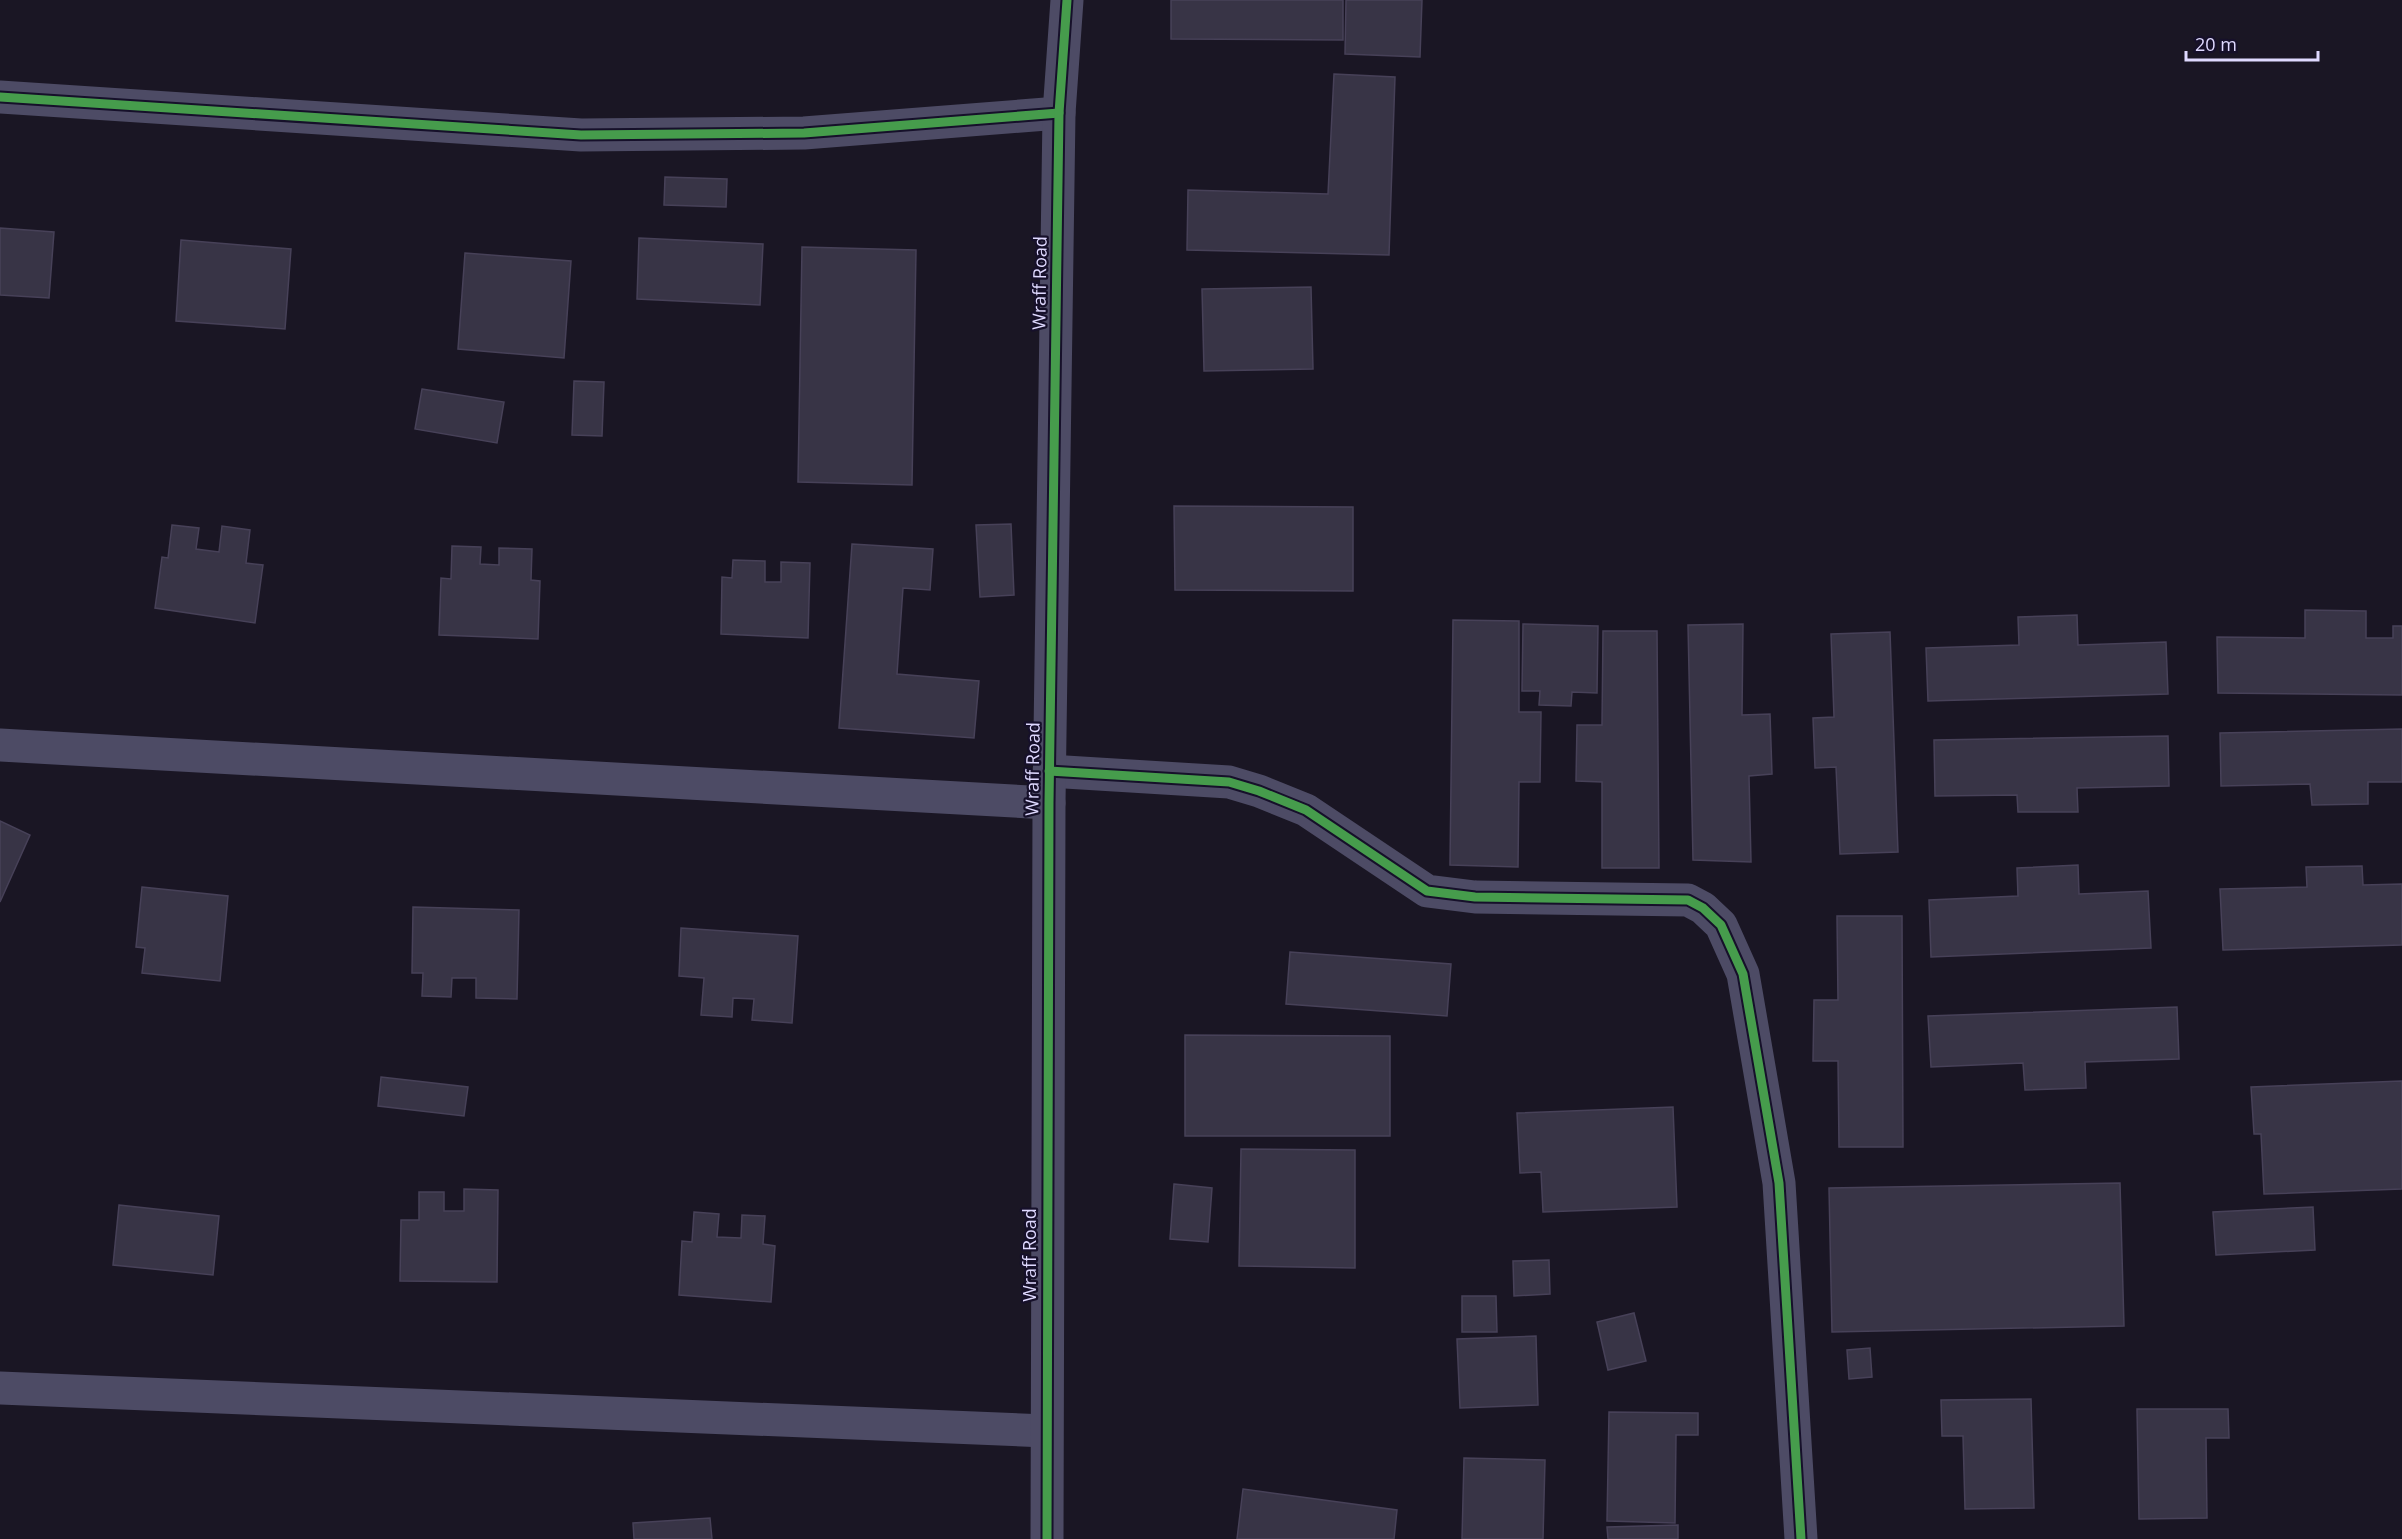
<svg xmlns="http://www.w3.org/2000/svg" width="2402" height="1539" font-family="'Open Sans',sans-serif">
<rect width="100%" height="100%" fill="#1a1624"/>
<g fill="#383446" stroke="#474158" stroke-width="1.5">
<path d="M1171,0H1343V40L1171,39Z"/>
<path d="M1346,0H1422L1420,57L1345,54Z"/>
<path d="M1334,74L1395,77L1389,255L1187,250L1188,190L1328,194Z"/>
<path d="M665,177L727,179L726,207L664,205Z"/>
<path d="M0,228L54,232L49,298L0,295Z"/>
<path d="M639,238L763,244L760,305L637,299Z"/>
<path d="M181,240L291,249L285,329L176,321Z"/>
<path d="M802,247L916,250L912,485L798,482Z"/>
<path d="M465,253L571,261L564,358L458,349Z"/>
<path d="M1311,287L1313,369L1204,371L1202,289Z"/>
<path d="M574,381L604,382L602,436L572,435Z"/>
<path d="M422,389L504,402L497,443L415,429Z"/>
<path d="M1174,506L1353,507V591L1175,590Z"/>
<path d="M1011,524L1014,595L980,597L976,525Z"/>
<path d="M172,525L199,528L196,549L219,552L222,526L250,530L246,563L263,565L255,623L155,608L162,557L168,558Z"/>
<path d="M852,544L933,549L930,590L903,588L897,674L979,681L974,738L839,728Z"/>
<path d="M452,546L481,547L480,564L499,565V548L532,549L531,580L540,581L538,639L439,635L441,578L451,579Z"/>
<path d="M733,560L765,561V582H781V562L810,563L808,638L721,634L722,577L732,578Z"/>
<path d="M2305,610L2366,611V638H2393V626H2402V695L2218,693L2217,637L2305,638Z"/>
<path d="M2077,615L2078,645L2166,642L2168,694L1928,701L1926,648L2019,645L2018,617Z"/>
<path d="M1453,620L1519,621V712H1541L1540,782H1519L1518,867L1450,865Z"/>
<path d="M1523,624L1598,626L1597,693L1572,692L1571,706L1539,705L1540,691H1522Z"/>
<path d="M1743,624L1742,715L1770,714L1772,774L1749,776L1751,862L1693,860L1688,625Z"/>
<path d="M1603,631H1657L1659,868H1602V782L1576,781L1577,725H1602Z"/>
<path d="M1890,632L1898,852L1840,854L1836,767L1815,768L1813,718L1834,717L1831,634Z"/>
<path d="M2402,729V782H2368V804L2312,805L2310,784L2221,786L2220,733Z"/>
<path d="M2168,736L2169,786L2077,788L2078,812H2018L2017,795L1935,796L1934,740Z"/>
<path d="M0,821L30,835L0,902Z"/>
<path d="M2078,865L2079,894L2148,891L2151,948L1931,957L1929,900L2018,896L2017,868Z"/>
<path d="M2362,866L2363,885L2402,884V945L2223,950L2220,889L2307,887L2306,867Z"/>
<path d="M142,887L228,896L220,981L142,973L145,948L136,947Z"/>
<path d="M413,907L519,910L517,999L476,998V978H452L451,997L422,996L423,973H412Z"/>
<path d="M1837,916H1902L1903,1147H1839L1838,1061H1813L1814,1000H1838Z"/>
<path d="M681,928L798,936L792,1023L752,1020L754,999L733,998L732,1017L701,1015L704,978L679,976Z"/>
<path d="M1290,952L1451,964L1447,1016L1286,1004Z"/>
<path d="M2177,1007L2179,1059L2085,1062L2086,1088L2025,1090L2023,1063L1931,1067L1928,1016Z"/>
<path d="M1185,1035L1390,1036V1136H1185Z"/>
<path d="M381,1077L468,1087L464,1116L378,1106Z"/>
<path d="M2402,1081V1189L2264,1194L2261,1134H2254L2251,1087Z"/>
<path d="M1673,1107L1677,1207L1543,1212L1541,1172L1520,1173L1517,1113Z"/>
<path d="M1241,1149L1355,1150V1268L1239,1266Z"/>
<path d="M2120,1183L2124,1326L1832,1332L1829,1188Z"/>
<path d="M1174,1184L1212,1188L1208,1242L1170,1239Z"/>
<path d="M464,1189L498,1190L497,1282L400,1281L401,1220H419V1192H444V1211H464Z"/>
<path d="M119,1205L219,1216L213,1275L113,1265Z"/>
<path d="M2313,1207L2315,1250L2216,1255L2213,1212Z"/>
<path d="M694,1212L719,1214L717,1237L741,1238L742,1215L765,1216L763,1244L775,1246L771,1302L679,1295L682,1241L692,1242Z"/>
<path d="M1549,1260L1550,1294L1514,1296L1513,1261Z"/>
<path d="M1462,1296H1496L1497,1332H1462Z"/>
<path d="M1634,1313L1646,1361L1608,1370L1597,1322Z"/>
<path d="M1536,1336L1538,1405L1460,1408L1457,1339Z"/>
<path d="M1870,1348L1872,1377L1849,1379L1847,1350Z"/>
<path d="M2031,1399L2034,1508L1965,1509L1963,1436H1942L1941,1400Z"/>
<path d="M2137,1409H2228L2229,1438H2206L2207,1518L2139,1519Z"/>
<path d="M1609,1412L1698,1413V1435H1676L1675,1523L1607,1521Z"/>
<path d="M1464,1458L1545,1460L1543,1539H1462Z"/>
<path d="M1243,1489L1397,1510L1394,1539H1237Z"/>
<path d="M710,1518L712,1539H634L633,1523Z"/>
<path d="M1678,1525V1539H1608L1607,1527Z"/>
</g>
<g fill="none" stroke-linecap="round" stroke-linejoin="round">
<g stroke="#4d4b65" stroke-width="33">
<path d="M0,97L581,135L804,133L1059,113"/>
<path d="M0,745L1049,803"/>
<path d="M1049,771L1229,782L1259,791L1306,810L1427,891L1475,897L1688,900L1703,908L1721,925L1743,974L1779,1183L1801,1539"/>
<path d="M0,1388L1046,1431"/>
<path d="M1047,1539L1049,803L1059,113L1067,0"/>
</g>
<g stroke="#16102a" stroke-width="13">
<g id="cycleway">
<path d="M0,97L581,135L804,133L1059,113"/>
<path d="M1049,771L1229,782L1259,791L1306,810L1427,891L1475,897L1688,900L1703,908L1721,925L1743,974L1779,1183L1801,1539"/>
<path d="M1047,1539L1049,803L1059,113L1067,0"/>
</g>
</g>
<use href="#cycleway" stroke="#469c4c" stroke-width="9"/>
</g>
<g text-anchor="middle" stroke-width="4.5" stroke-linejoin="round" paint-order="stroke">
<g font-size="18" fill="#dfd9ff" stroke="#16102a">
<text transform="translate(1040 283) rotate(-89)" y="6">Wraff Road</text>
<text transform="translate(1033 769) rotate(-89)" y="6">Wraff Road</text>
<text transform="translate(1030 1255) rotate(-90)" y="6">Wraff Road</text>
</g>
</g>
<path d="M2186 51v9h132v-9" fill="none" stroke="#dfd9ff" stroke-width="3"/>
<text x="2195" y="51" font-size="18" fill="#dfd9ff" stroke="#16102a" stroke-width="4.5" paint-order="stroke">20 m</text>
</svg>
